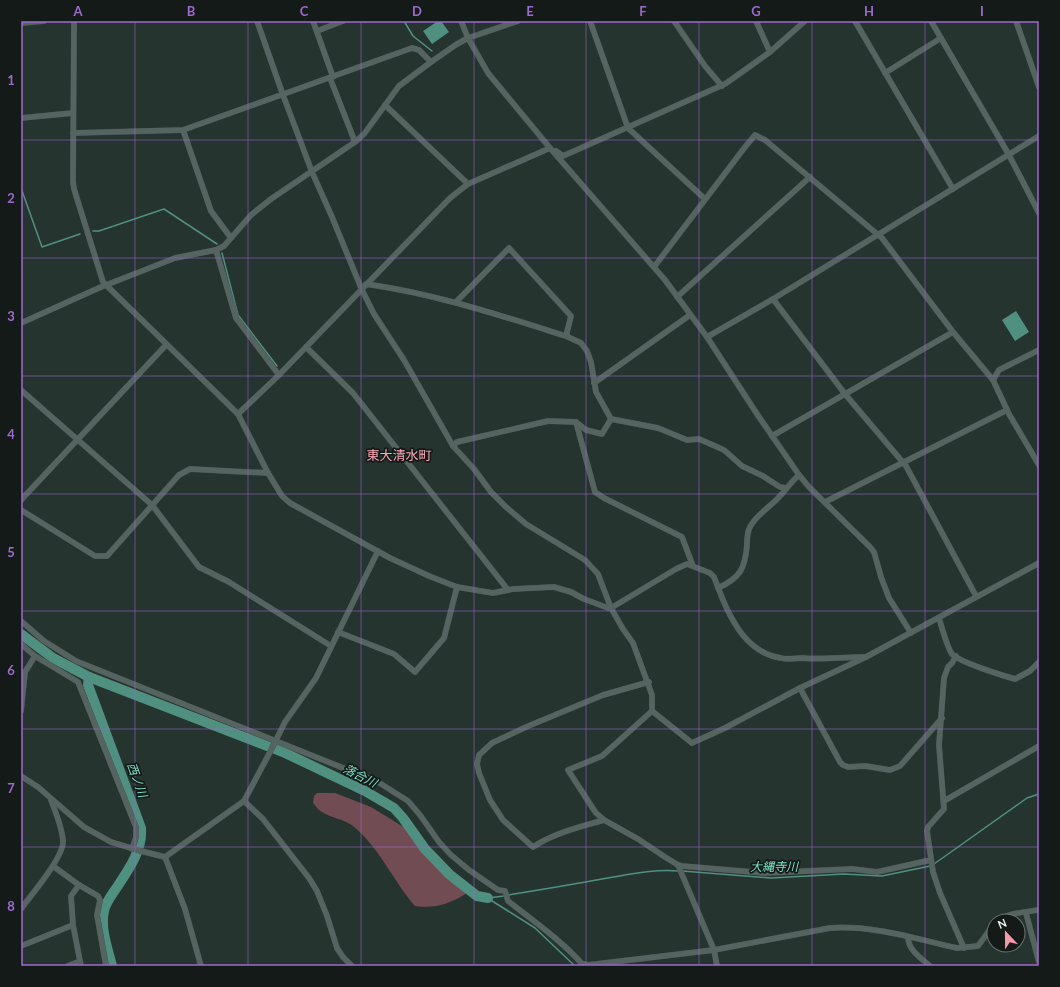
<svg xmlns="http://www.w3.org/2000/svg" width="1060" height="987" font-family="Lato,'Noto Sans JP',sans-serif">
<rect width="100%" height="100%" fill="#263430"/>
<path fill="#724c53" d="M317,793H335L371,807L410,831L436,853L460,878L467,893C449,904 436,909 415,906C393,881 380,848 353,826C344,819 331,818 322,812C318,810 316,806 313,803L314,796Z"/>
<g fill="#509080">
<path d="M438,21H441L449,32L432,44L423,31Z"/>
<path d="M1016,311L1029,332L1015,341L1002,320Z"/>
</g>
<g fill="none" stroke-linecap="round" stroke-linejoin="round">
<g stroke="#509080" stroke-width="1.5">
<path d="M404,21L413,36L432,51"/>
<path d="M21,188L42,247L80,234"/>
<path d="M93,231H99L164,209L217,244"/>
<path d="M222,253L238,315L277,366"/>
<path d="M934,864L1027,798L1039,794"/>
<path d="M682,871L771,878L844,874L882,876L930,866"/>
<path d="M508,895C539,890 570,885 602,879C627,875 652,869 678,871"/>
<path d="M488,898L504,896"/>
<path d="M489,899L535,928L575,966"/>
</g>
<g stroke="#509080" stroke-width="10">
<path d="M21,634L53,658L89,677L283,752L365,791L394,808L403,818L425,849L449,874L477,896L488,898"/>
<path d="M89,677L88,685L141,828C143,851 127,872 115,890C111,896 105,904 104,911C100,929 108,949 112,966"/>
</g>
<g stroke="#45504d" stroke-width="6">
<g id="minor">
<path d="M74,21L73,182L74,189L103,282L238,414L268,473L282,496L290,503L390,558L429,576L457,587L493,593L513,589L554,587L571,592L584,599L608,608H611L676,569L687,564L710,573L714,577C720,592 725,608 734,622C744,640 760,655 781,658C787,660 795,658 802,658C823,660 845,657 866,657"/>
<path d="M257,21L283,95L312,172L332,217L362,290L374,314L404,360L453,446L474,469L491,492L506,507L526,524L585,560L598,574L611,608L623,629L633,643L652,695V711L602,756L568,770L590,804L596,813L604,820L638,839L665,857L678,865L682,866L764,873L852,869L877,872L931,860"/>
<path d="M313,21L333,77"/>
<path d="M461,21L468,38L488,73L550,148L665,280L707,337L757,414L799,475L809,487L870,547L874,552L881,577L889,598L911,633"/>
<path d="M590,21L628,128L705,199"/>
<path d="M674,21L705,66L722,86"/>
<path d="M756,21L770,52"/>
<path d="M855,21L953,189"/>
<path d="M931,21L1009,155L1039,213"/>
<path d="M1016,21L1039,87"/>
<path d="M21,23L44,21"/>
<path d="M317,31L343,21"/>
<path d="M885,73L941,38"/>
<path d="M330,78L355,142"/>
<path d="M385,105L468,184"/>
<path d="M21,118L73,113"/>
<path d="M183,130L211,211L231,238"/>
<path d="M73,133L183,130L412,48L419,50L431,62"/>
<path d="M556,151L563,156L725,84L770,52L805,21"/>
<path d="M216,250L236,318L279,375"/>
<path d="M654,267L745,147L755,135L765,140L882,238L953,332L993,380L1009,414L1039,465"/>
<path d="M366,284C436,294 499,315 566,336L581,343L587,351L591,362L596,392L611,419L658,428L687,440L699,439L724,450L742,466L763,476L780,487L786,488"/>
<path d="M677,297L810,177"/>
<path d="M773,299L845,394L906,466L976,596"/>
<path d="M456,302L509,248L571,316L566,336"/>
<path d="M21,323L101,287L175,258L216,250L224,246L251,215L271,199L355,142L364,134L399,86L431,62L457,44L468,38L518,21"/>
<path d="M707,337L773,299L1039,136"/>
<path d="M306,347L353,393L508,590"/>
<path d="M993,380L999,370L1039,350"/>
<path d="M594,383L690,315"/>
<path d="M21,390L152,505L199,567L229,582L331,646"/>
<path d="M238,414L279,375L450,198L468,184L550,148"/>
<path d="M576,422L595,492L604,498L682,537L693,566"/>
<path d="M772,436L953,332"/>
<path d="M453,446L457,442L548,421L576,422L586,430L602,434L611,419"/>
<path d="M21,500L166,345"/>
<path d="M825,502L1007,410"/>
<path d="M21,510L95,556H107L179,475L190,469L268,473"/>
<path d="M718,588C740,578 745,569 747,545C747,539 747,532 750,527C756,515 770,507 778,498C786,490 791,482 799,475"/>
<path d="M939,618C941,625 948,649 952,654C959,662 1004,676 1015,679L1030,671L1039,662"/>
<path d="M21,621L44,641L76,661L378,782L408,801L420,815L439,842L451,855L469,870L498,890L505,891L508,901C535,922 562,941 584,966"/>
<path d="M338,632L394,654L415,672L444,638L457,587"/>
<path d="M21,644L35,656L78,682L136,827V837L132,849"/>
<path d="M956,656L952,663L948,667L944,678L939,745L944,809L928,827L927,831L933,872L940,893L964,948"/>
<path d="M800,688L840,762L843,765L848,767L865,766L890,770L900,766L942,718"/>
<path d="M21,711L25,672L35,656"/>
<path d="M652,711L692,743L725,728L800,688L866,657L1039,563"/>
<path d="M21,776L38,787L84,827L111,842L141,851L165,857L244,801L269,754L285,722L316,678L378,551"/>
<path d="M244,801L263,819L309,878L317,891L327,916L337,948L343,957L352,966"/>
<path d="M944,801L1039,746"/>
<path d="M604,820C580,827 554,833 533,847L503,820L490,800L479,773L477,764L479,755L492,743L526,727L603,695L649,682"/>
<path d="M165,857L185,909L201,966"/>
<path d="M678,865L714,950L717,966"/>
<path d="M53,866L79,885L98,896L100,900L97,915L106,966"/>
<path d="M79,885L71,896L73,925L81,966"/>
<path d="M21,909C31,895 64,857 63,841C62,827 56,813 51,800"/>
<path d="M1026,913L1039,962"/>
<path d="M997,921C1008,913 1025,912 1039,910"/>
<path d="M908,937C908,950 921,958 930,966"/>
<path d="M21,946L73,925"/>
<path d="M68,966L80,961"/>
<path d="M582,966L583,964L588,965L714,950L830,928C873,925 916,939 957,948L978,946L994,924"/>
</g>
</g>
<use href="#minor" stroke="#556460" stroke-width="5.5"/>
</g>
<path fill="none" stroke="#9e69cf" stroke-width="1" stroke-opacity="0.55" d="M135,21V966M248,21V966M361,21V966M474,21V966M586,21V966M699,21V966M812,21V966M925,21V966M21,140H1039M21,258H1039M21,376H1039M21,494H1039M21,611H1039M21,729H1039M21,847H1039"/>
<g text-anchor="middle" stroke-width="3.5" stroke-linejoin="round" paint-order="stroke">
<g font-size="12" font-style="italic" fill="#7ee2c8" stroke="#141a18">
<text transform="translate(360 776) rotate(27)" y="4">落合川</text>
<text transform="translate(137 780) rotate(70)" y="4">西ノ川</text>
<text x="774" y="871">大縄寺川</text>
</g>
<g font-size="13" fill="#fca9b8" stroke="#141a18">
<text x="399" y="460">東大清水町</text>
</g>
</g>
<rect width="1060" height="987" fill="none" stroke="#141a18" stroke-width="44"/>
<g transform="translate(1006 933) rotate(338)"><circle r="19" fill="#141a18" stroke="#6b7270"/>
<path d="M0-3L7 15L0 10L-7 15Z" fill="#f39aaa"/>
<text y="-6" font-size="11" font-weight="bold" text-anchor="middle" fill="#eef6f4">N</text>
</g>
<rect x="22" y="22" width="1016" height="943" fill="none" stroke="#9e69cf" stroke-width="1.5"/>
<g font-size="13" text-anchor="middle" font-weight="bold" fill="#9e69cf">
<text x="78" y="16">A</text>
<text x="191" y="16">B</text>
<text x="304" y="16">C</text>
<text x="417" y="16">D</text>
<text x="530" y="16">E</text>
<text x="643" y="16">F</text>
<text x="756" y="16">G</text>
<text x="869" y="16">H</text>
<text x="982" y="16">I</text>
<text x="11" y="85">1</text>
<text x="11" y="203">2</text>
<text x="11" y="321">3</text>
<text x="11" y="439">4</text>
<text x="11" y="557">5</text>
<text x="11" y="675">6</text>
<text x="11" y="793">7</text>
<text x="11" y="911">8</text>
</g>
</svg>
